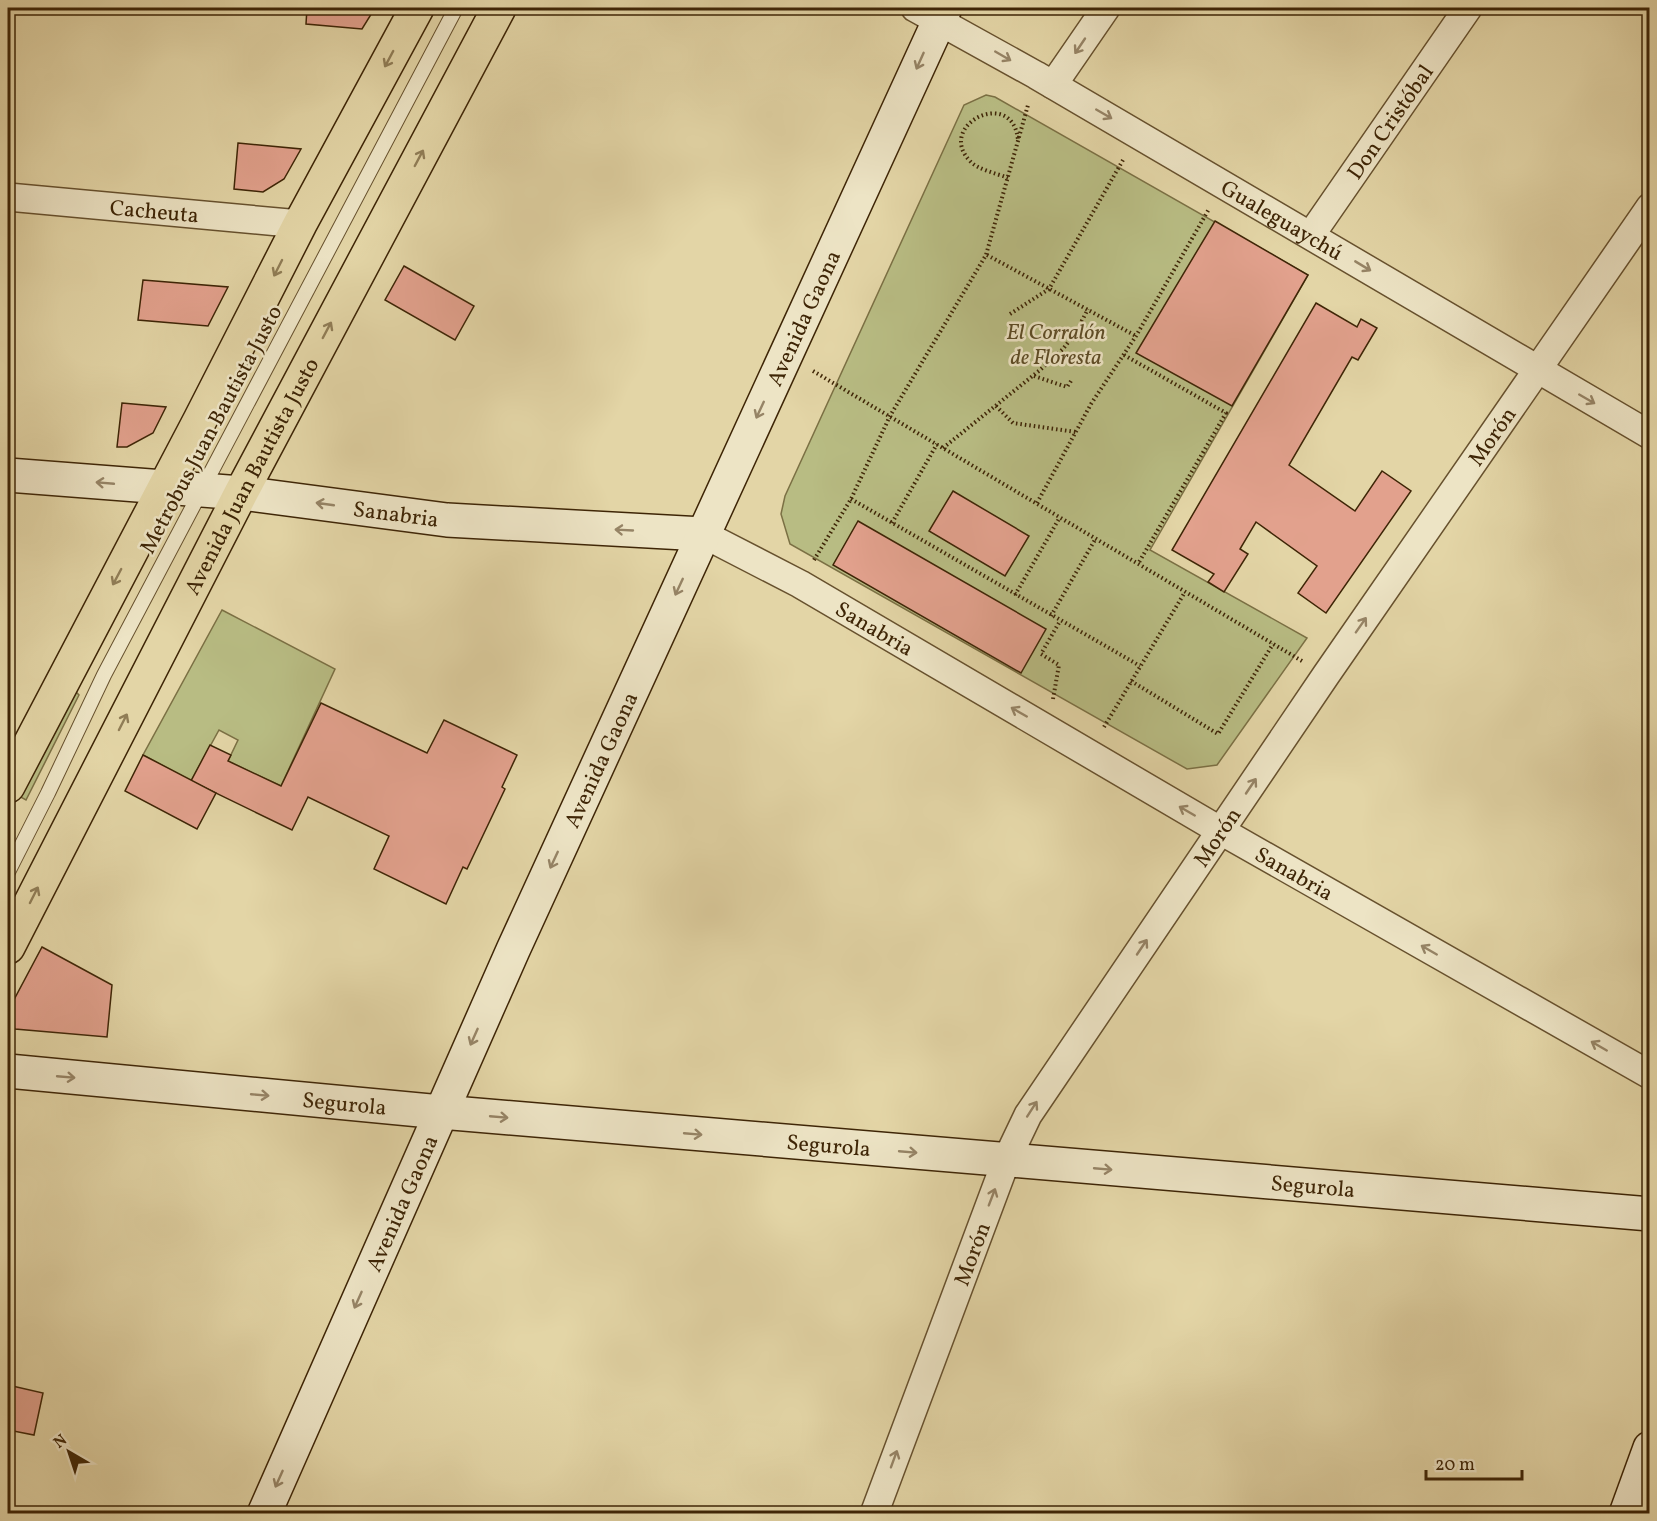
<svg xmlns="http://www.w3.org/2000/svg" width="1657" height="1521" font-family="Vollkorn,serif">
<rect width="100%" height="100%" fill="#e3d5a6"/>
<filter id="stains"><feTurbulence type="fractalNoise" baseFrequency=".00333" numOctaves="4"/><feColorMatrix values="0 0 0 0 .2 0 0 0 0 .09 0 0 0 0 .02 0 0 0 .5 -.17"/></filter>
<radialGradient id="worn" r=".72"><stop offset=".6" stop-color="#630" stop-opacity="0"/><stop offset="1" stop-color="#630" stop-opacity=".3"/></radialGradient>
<g fill="#b8bc83" stroke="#7b7044" stroke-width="1.5">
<path d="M986,95L995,97L1308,275L1150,550L1307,638L1217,765L1187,769L790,544L781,514L785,496L964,105Z"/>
<path d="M222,610L335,669L281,786L228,761L238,740L219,730L191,781L143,755Z"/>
<path d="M75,691L79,695L26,800L17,795Z"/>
</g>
<g fill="#e2a18d" stroke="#3e2506" stroke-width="1.5">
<path d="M307,8H375L362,29L306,24Z"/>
<path d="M238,143L301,149L284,179L263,192L234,189Z"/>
<path d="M1215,221L1308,275L1232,406L1136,353Z"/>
<path d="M404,266L474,306L455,340L385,300Z"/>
<path d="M143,280L228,287L208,326L138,320Z"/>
<path d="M1316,303L1357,327L1361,319L1377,328L1358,360L1352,357L1289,465L1355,511L1382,471L1411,491L1326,613L1298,593L1317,566L1256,522L1240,549L1248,554L1224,592L1208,582L1214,574L1172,550Z"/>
<path d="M122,403L166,407L153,433L127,447H117Z"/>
<path d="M953,491L1029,536L1005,576L929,531Z"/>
<path d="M858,521L1046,629L1021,673L833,565Z"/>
<path d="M321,703L427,753L444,720L517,755L502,787L505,789L467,869L463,867L446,904L374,869L389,836L308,797L292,830L191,781L210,745L231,755L228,761L281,786Z"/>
<path d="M143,755L216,793L197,829L125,791Z"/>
<path d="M42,947L112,985L107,1037L15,1029L8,1015V1011Z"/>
<path d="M8,1385L43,1393L34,1435L8,1430Z"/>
</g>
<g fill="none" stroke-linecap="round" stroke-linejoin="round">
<g stroke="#67512e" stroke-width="16">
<path id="lane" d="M8,872L48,793L104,675L456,8"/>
</g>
<g stroke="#67512e" stroke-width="30">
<g id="street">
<path id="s1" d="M915,8L1036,75L1650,435"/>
<path d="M1053,85L1106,8"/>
<path id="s2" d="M8,197L300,224"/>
<path id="s3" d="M1311,235L1468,8"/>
<path id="s4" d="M703,534L800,584L1221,831L1650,1075"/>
<path id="s5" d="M874,1514L1006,1161L1028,1115L1326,675L1650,207"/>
</g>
</g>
<g stroke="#3e2506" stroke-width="36">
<g id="secondary">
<path id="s6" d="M8,475L241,493L447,520L703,534"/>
<path id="s7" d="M8,1071L441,1112L1650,1214"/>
<path id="s8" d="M264,1514L513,950L945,8"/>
<path d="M1626,1514L1650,1448"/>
</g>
</g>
<g stroke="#3e2506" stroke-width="36">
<g id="primary">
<path d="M8,786L200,420L300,224L417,8"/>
<path id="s9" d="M8,947L241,493L499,8"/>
</g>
</g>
<g stroke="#3e2506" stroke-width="4" stroke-dasharray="1.5 3" stroke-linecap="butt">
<path d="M1008,178C996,173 978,170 970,161C935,125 1013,86 1018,140"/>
<path d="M987,255L1136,336"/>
<path d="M1010,314L1049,289L1123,160"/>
<path d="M1124,355L1226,413L1138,564"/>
<path d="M813,371L1302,661"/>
<path d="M1034,376L1067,387L1071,381"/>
<path d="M996,406L1013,423L1076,432"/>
<path d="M943,448L1040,370L1063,349L1076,332L1088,309"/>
<path d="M851,499L1140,666"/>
<path d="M1037,503L1091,404L1136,336L1209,209"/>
<path d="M892,523L937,444"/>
<path d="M814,560L851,499L890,416L986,255L1028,105"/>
<path d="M1015,595L1060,517"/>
<path d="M1051,616L1096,538"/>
<path d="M1131,681L1218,734L1273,644"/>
<path d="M1053,699L1059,665L1041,654L1060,621"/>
<path d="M1104,727L1185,592"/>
</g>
<use href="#lane" stroke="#ede4c5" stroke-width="14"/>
<use href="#street" stroke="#ede4c5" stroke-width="27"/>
<use href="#secondary" stroke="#ede4c5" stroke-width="33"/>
<use href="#primary" stroke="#e3d5a6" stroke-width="33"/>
</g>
<defs><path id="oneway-shaft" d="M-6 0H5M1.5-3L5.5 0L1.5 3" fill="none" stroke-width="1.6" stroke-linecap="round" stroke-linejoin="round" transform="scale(1.5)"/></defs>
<g stroke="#968466">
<use href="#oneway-shaft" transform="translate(1080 46) rotate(124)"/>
<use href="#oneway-shaft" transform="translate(1003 56) rotate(30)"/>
<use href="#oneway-shaft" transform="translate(920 61) rotate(114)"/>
<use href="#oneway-shaft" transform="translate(1104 114) rotate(30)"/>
<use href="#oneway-shaft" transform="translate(1363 266) rotate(31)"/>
<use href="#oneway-shaft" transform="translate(1587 399) rotate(30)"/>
<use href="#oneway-shaft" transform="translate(760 410) rotate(115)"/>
<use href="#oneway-shaft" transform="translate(105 483) rotate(-175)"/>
<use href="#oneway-shaft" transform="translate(325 504) rotate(-172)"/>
<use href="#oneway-shaft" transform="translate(624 530) rotate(-177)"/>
<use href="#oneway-shaft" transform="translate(679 587) rotate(115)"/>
<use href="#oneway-shaft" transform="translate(1361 625) rotate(-55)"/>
<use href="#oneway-shaft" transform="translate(1019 712) rotate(-150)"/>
<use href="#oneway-shaft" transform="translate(1251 786) rotate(-56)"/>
<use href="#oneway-shaft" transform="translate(1187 811) rotate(-150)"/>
<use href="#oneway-shaft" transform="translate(554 860) rotate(115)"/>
<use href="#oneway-shaft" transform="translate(1142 947) rotate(-56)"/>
<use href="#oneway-shaft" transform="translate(1429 950) rotate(-150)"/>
<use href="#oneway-shaft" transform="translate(474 1037) rotate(114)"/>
<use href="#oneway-shaft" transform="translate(1599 1046) rotate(-150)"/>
<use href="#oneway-shaft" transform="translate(66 1077) rotate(5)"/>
<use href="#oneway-shaft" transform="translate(260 1095) rotate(5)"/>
<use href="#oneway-shaft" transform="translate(1032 1109) rotate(-57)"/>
<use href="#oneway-shaft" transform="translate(499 1117) rotate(5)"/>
<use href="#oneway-shaft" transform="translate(693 1134) rotate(5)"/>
<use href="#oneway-shaft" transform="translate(908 1152) rotate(5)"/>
<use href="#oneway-shaft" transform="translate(1103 1169) rotate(5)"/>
<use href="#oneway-shaft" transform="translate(992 1197) rotate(-69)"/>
<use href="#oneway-shaft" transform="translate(358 1300) rotate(114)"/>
<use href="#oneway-shaft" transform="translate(894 1459) rotate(-70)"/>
<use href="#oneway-shaft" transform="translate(279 1479) rotate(114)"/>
</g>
<g stroke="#907d56">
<use href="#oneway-shaft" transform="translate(389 59) rotate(118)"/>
<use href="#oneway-shaft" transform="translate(419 158) rotate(-62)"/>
<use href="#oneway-shaft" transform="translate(278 268) rotate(117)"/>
<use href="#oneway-shaft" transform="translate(327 330) rotate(-62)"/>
<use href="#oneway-shaft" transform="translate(117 577) rotate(118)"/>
<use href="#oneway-shaft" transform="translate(123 722) rotate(-63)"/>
<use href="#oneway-shaft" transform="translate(34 895) rotate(-63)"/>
</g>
<g text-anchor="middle" stroke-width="5" stroke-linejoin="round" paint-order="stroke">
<g font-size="22" fill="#3e2506" stroke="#ede4c5">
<text dy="8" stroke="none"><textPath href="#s3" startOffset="138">Don Cristóbal</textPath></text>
<text dy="8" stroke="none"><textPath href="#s2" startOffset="147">Cacheuta</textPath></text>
<text dy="8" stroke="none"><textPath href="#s1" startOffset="424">Gualeguaychú</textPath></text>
<text dy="8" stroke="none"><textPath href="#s8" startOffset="1312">Avenida Gaona</textPath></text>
<text transform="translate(210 429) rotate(-62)" y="8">Metrobus Juan Bautista Justo</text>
<text dy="8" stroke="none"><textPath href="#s5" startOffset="1250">Morón</textPath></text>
<text dy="8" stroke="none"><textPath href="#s9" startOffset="530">Avenida Juan Bautista Justo</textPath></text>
<text dy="8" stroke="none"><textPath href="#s6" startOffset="390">Sanabria</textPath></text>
<text dy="8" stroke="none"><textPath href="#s4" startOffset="196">Sanabria</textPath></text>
<text dy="8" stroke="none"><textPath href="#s8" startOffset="826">Avenida Gaona</textPath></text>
<text dy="8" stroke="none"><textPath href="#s5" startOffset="764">Morón</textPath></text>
<text dy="8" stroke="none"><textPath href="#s4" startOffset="682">Sanabria</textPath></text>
<text dy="8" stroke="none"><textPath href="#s7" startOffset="338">Segurola</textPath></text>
<text dy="8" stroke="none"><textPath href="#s7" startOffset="824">Segurola</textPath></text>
<text dy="8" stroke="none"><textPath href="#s7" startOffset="1310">Segurola</textPath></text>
<text dy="8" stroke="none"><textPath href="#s8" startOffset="340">Avenida Gaona</textPath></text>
<text dy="8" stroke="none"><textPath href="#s5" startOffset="278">Morón</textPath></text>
</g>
<g font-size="22" font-style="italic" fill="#5c4b25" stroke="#ede4c5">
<text x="1056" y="339">El Corralón<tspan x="1056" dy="25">de Floresta</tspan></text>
</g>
</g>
<rect width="1657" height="1521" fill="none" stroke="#e3d5a6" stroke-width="30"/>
<rect x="9" y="9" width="1639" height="1503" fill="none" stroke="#3e2506" stroke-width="3"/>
<rect x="15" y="15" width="1627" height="1491" fill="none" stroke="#3e2506" stroke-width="1.5"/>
<g transform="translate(69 1452) rotate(321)" stroke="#ede4c5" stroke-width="4.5" paint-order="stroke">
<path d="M0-4.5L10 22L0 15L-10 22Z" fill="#3e2506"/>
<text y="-9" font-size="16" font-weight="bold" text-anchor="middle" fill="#3e2506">N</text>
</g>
<path d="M1426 1470v9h96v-9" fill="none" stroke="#3e2506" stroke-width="3"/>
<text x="1435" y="1470" font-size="18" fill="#3e2506" stroke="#ede4c5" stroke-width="4.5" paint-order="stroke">20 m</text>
<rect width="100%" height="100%" filter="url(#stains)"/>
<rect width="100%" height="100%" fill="url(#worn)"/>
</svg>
